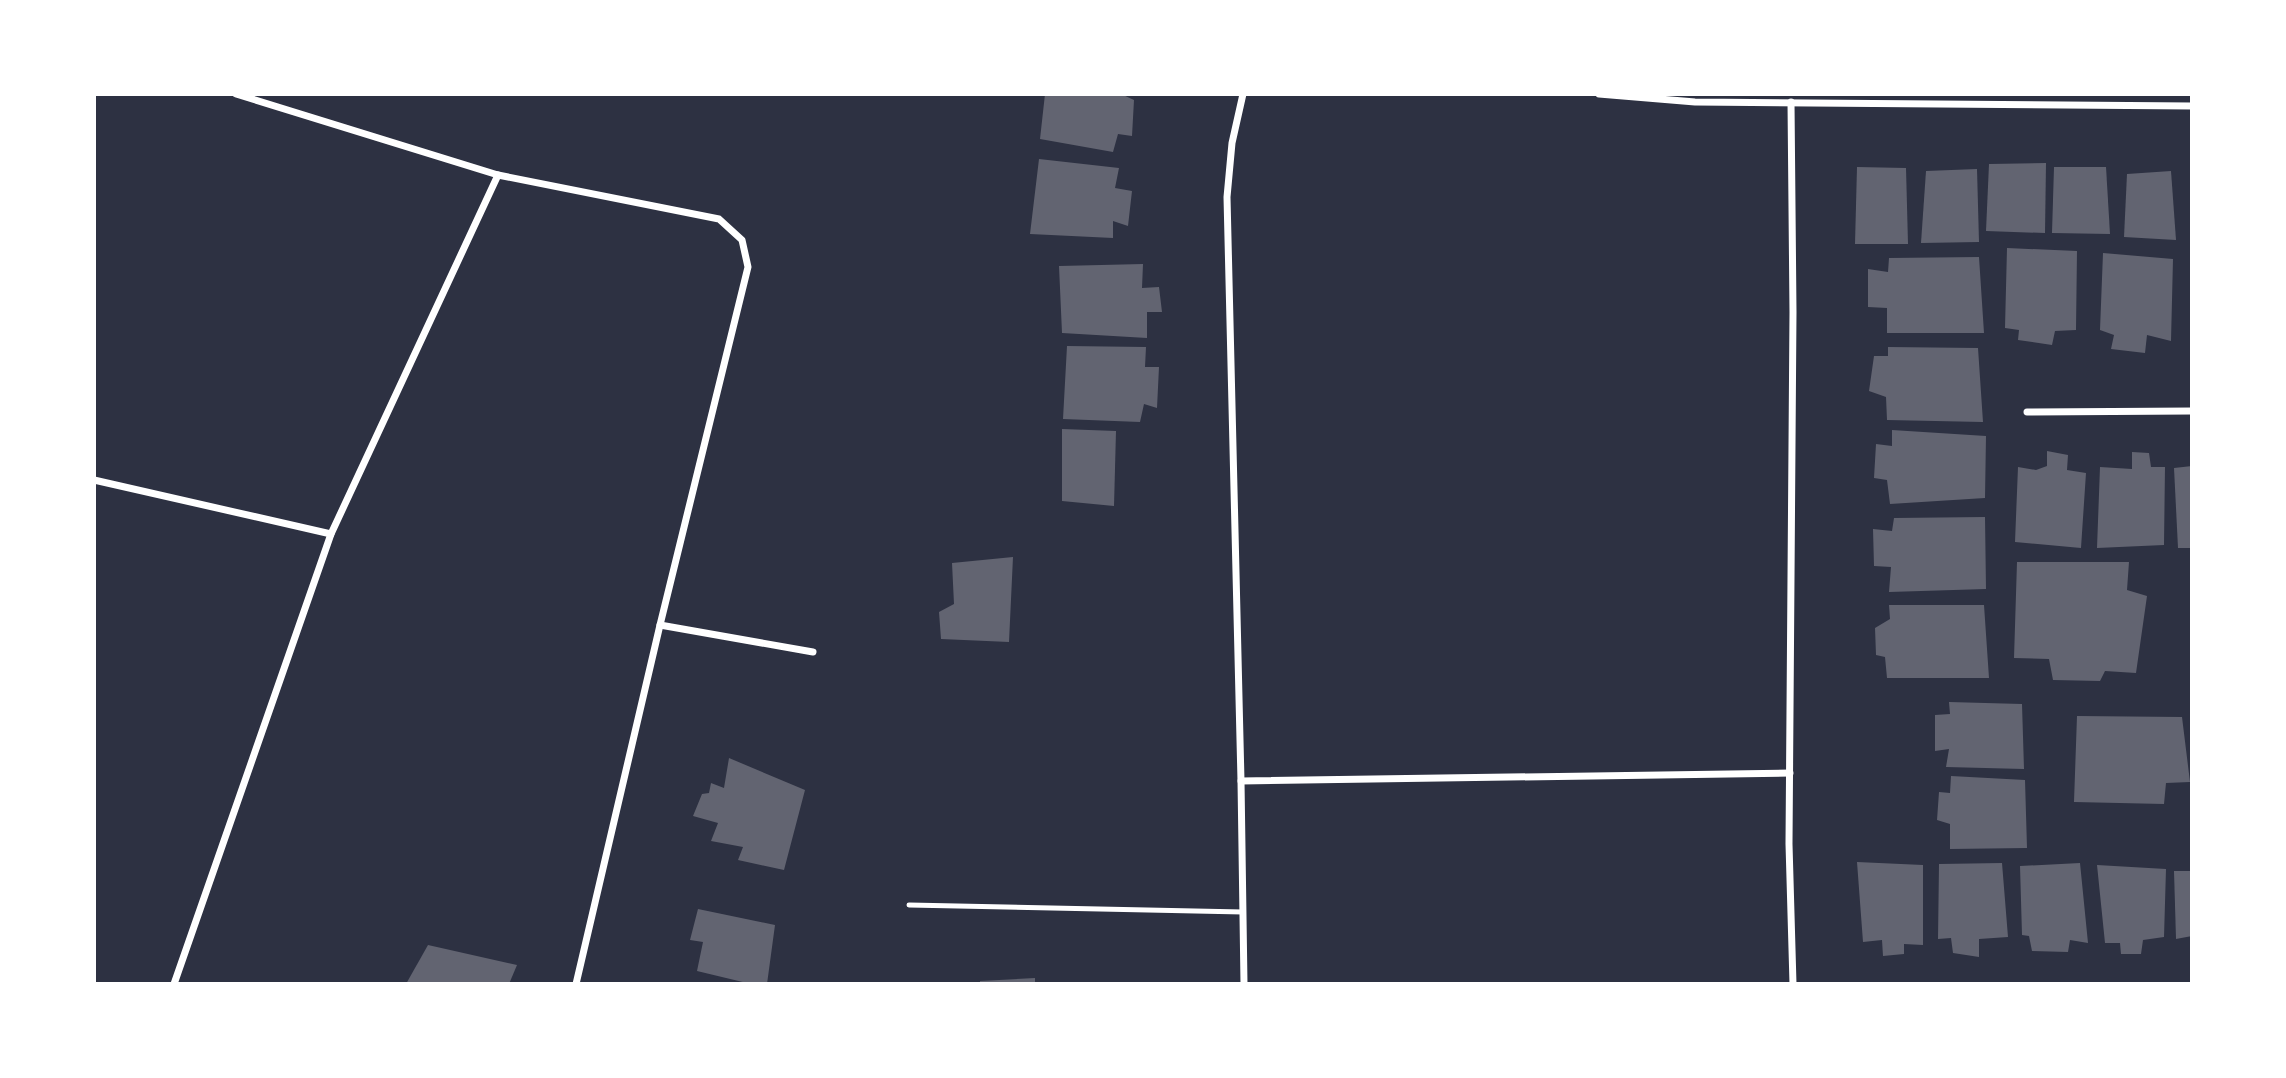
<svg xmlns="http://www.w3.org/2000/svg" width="2286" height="1078" font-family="'DM Sans',sans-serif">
<rect width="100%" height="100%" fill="#2d3142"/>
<g fill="#626471">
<path d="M1045,94H1121L1134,100L1132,136L1118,134L1113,152L1040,139Z"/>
<path d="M1039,159L1119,168L1115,188L1132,191L1128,226L1113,221V238L1030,234Z"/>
<path d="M2046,163L2045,233L1986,231L1989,164Z"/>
<path d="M1857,167L1906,168L1908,244H1855Z"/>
<path d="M2054,167H2106L2110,234L2052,233Z"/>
<path d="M1977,169L1979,242L1921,243L1926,171Z"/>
<path d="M2171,171L2176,240L2124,237L2127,174Z"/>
<path d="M2007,248L2077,251L2076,330L2055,331L2052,345L2018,340L2019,330L2005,328Z"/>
<path d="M2103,253L2173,259L2171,341L2147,335L2145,353L2111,349L2114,335L2100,330Z"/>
<path d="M1979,257L1984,333H1887V308L1868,307V269L1888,272L1889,258Z"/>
<path d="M1143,264L1142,288L1159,287L1162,312H1147V338L1062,333L1059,266Z"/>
<path d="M1067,346L1146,347L1145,367H1159L1157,408L1144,404L1140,422L1063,419Z"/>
<path d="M1888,347L1978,348L1983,422L1887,420L1886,397L1869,391L1874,356H1888Z"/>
<path d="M1062,429L1116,431L1114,506L1062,501Z"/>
<path d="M1892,430L1986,436L1985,498L1890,504L1887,480L1874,478L1876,444L1892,446Z"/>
<path d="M2047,451L2068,455L2067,470L2086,473L2081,548L2015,542L2018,467L2036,470L2047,466Z"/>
<path d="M2132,452L2149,453L2151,467H2165L2164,545L2097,548L2100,467L2132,469Z"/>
<path d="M2192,466V548H2178L2174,468Z"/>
<path d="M1985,517L1986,589L1889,592L1891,567L1874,566L1873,529L1892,531L1894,518Z"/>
<path d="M1013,557L1009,642L941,639L939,612L954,604L952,563Z"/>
<path d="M2017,562H2129L2127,590L2147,596L2136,673L2105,671L2100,681L2053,680L2049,659L2014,658Z"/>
<path d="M1889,605H1984L1989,678H1887L1885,657L1876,655L1875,628L1890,619Z"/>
<path d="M1949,702L2022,704L2024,769L1946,767L1949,749L1935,751V715L1950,714Z"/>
<path d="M2077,716L2182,717L2190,782L2166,783L2164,804L2074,802Z"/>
<path d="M729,758L805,790L784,870L738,860L743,847L711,841L718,823L693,816L702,794L709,793L711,783L724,788Z"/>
<path d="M1951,776L2025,780L2027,848L1950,849V824L1937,820L1939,792L1950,793Z"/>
<path d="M1857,862L1923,865V945L1904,944V954L1883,956L1882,940L1863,942Z"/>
<path d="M2002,863L2008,937L1979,939V957L1953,953L1951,938L1938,939L1939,864Z"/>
<path d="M2080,863L2088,943L2070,940L2068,952L2032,951L2029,936L2022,935L2020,866Z"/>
<path d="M2097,865L2166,869L2164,937L2143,940L2141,954H2121L2120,943H2105Z"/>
<path d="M2174,871H2192V936L2176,939Z"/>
<path d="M698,909L775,925L767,984H751L697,971L703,942L690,940Z"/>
<path d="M428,945L517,965L509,984H406Z"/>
<path d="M1035,978V984H980V981Z"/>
</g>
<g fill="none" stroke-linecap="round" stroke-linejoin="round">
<path stroke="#fff" stroke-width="5" d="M909,905L1243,912"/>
<g stroke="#fff" stroke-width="7">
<path d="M236,94L498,175L719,219L742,240L748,267L660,625L576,984"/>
<path d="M1243,94L1232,143L1227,197L1241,781L1244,984"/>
<path d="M1599,94L1695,102L2192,106"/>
<path d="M1791,102L1793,312L1789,844L1793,984"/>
<path d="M2027,412L2192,411"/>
<path d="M94,480L331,534"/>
<path d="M660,625L813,652"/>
<path d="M1241,781L1790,773"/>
<path d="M174,984L331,534L498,175"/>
</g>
</g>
<rect width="2286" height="1078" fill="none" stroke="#ffffff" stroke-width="192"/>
</svg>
